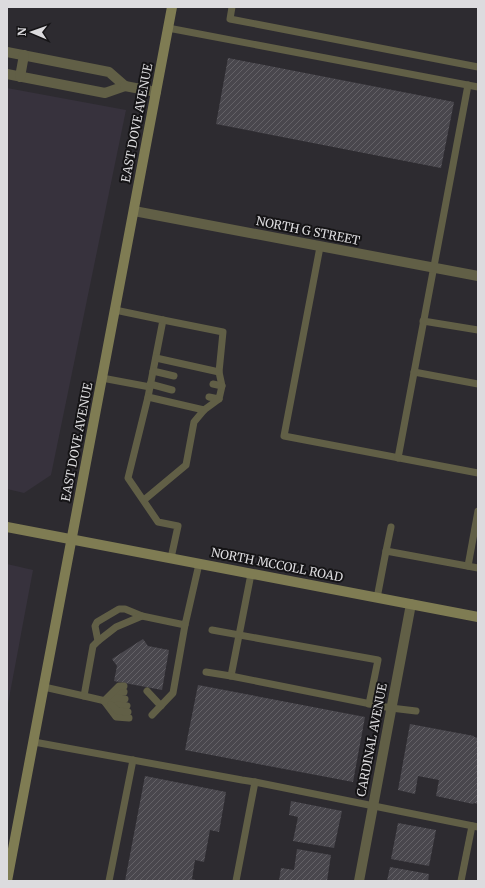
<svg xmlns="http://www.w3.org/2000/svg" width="485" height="888" font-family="Merriweather,serif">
<defs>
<pattern id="building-hatch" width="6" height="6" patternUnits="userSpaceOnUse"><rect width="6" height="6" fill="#49474d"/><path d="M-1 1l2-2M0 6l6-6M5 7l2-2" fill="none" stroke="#636166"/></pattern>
</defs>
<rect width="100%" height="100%" fill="#2d2b30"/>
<g fill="#37323d">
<path d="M7,88L126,110L51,475L24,493L7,489Z"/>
<path d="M7,564L33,570L7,709Z"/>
</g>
<g fill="url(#building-hatch)">
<path d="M228,58L454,102L441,168L216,124Z"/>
<path d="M143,639L148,646L169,650L162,690L114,681L117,666L112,659Z"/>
<path d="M198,685L365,717L353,782L185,750Z"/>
<path d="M410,724L474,736V737L478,738V804L474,803L473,804L436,796L439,780L418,776L415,794L398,790Z"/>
<path d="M145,776L226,792L219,832L210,830L204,862L195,860L192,879L199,881H125Z"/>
<path d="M291,801L342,811L334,848L293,841L298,817L289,815Z"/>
<path d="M398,823L436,830L429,866L391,859Z"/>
<path d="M297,849L331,855L327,881H279L281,868L294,870Z"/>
<path d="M390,867L429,874L428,881H387Z"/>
</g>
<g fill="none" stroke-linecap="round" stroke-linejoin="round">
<g stroke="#615f46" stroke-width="7">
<path d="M232,7L230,19L478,67"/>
<path d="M168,28L478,87"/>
<path d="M320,247L284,436L478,473"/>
<path d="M115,310L163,320L148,397L128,478L158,522L178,526L171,558"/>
<path d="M163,320L223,332L219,372L222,386L219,399L209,397"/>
<path d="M423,321L478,330"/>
<path d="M156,358L219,372"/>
<path d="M153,371L174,376"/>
<path d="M414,372L478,384"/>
<path d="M102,378L150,387"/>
<path d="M150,384L172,390"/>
<path d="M213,384L222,386"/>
<path d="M148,397L204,410"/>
<path d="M398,458L468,85"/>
<path d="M144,500L186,465L194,422L204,410L219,399"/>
<path d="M386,551L391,527"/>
<path d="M468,566L478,511"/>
<path d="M251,574L231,676L391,708L416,711"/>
<path d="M377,598L386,551L478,568"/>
<path d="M212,630L378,660L369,704"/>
<path d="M98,641L95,626L97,622L119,609H125L142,616"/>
<path d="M206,672L231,676"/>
<path d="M44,687L84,696L93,646L98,641L116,627L142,616L185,625L199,564"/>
<path d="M147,691L161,706"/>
<path d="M113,695L119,691L124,692"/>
<path d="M84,696L127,706"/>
<path d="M108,700L118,698L125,699"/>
<path d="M104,701L116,717L129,718"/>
<path d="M104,701L119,686H124"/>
<path d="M111,705L118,711L128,712"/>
<path d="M152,715L173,693L185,625"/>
<path d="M34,742L242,780L255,782L478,827"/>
<path d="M109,881L133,760"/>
<path d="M236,881L255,782"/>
<path d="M461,881L472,826"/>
</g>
<g stroke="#615f46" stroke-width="10">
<path d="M7,52L109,72L125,86L105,93L7,74"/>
<path d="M20,77L24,55"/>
<path d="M125,86L156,92"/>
<path d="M134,211L478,276"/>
<path d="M359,881L411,604"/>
</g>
<g stroke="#7f7c53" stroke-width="10">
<path d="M7,527L478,617"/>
<path d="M7,881L172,7"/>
</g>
</g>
<g text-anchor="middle" stroke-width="4" stroke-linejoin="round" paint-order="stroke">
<g font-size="12" fill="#dcdbde" stroke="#151416">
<text transform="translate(137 123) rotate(-79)" y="4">EAST DOVE AVENUE</text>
<text transform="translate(308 231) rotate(11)" y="4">NORTH G STREET</text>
<text transform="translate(77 442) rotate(-79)" y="4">EAST DOVE AVENUE</text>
<text transform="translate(277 565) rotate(11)" y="4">NORTH MCCOLL ROAD</text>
<text transform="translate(372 740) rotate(-79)" y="4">CARDINAL AVENUE</text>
</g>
</g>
<rect width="485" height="888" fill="none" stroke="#dcdbde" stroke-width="16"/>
<g transform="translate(32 32) rotate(272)" stroke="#151416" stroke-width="3" paint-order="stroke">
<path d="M0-3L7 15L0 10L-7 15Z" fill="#dcdbde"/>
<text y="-6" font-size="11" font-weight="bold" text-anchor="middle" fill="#dcdbde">N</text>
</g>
</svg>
